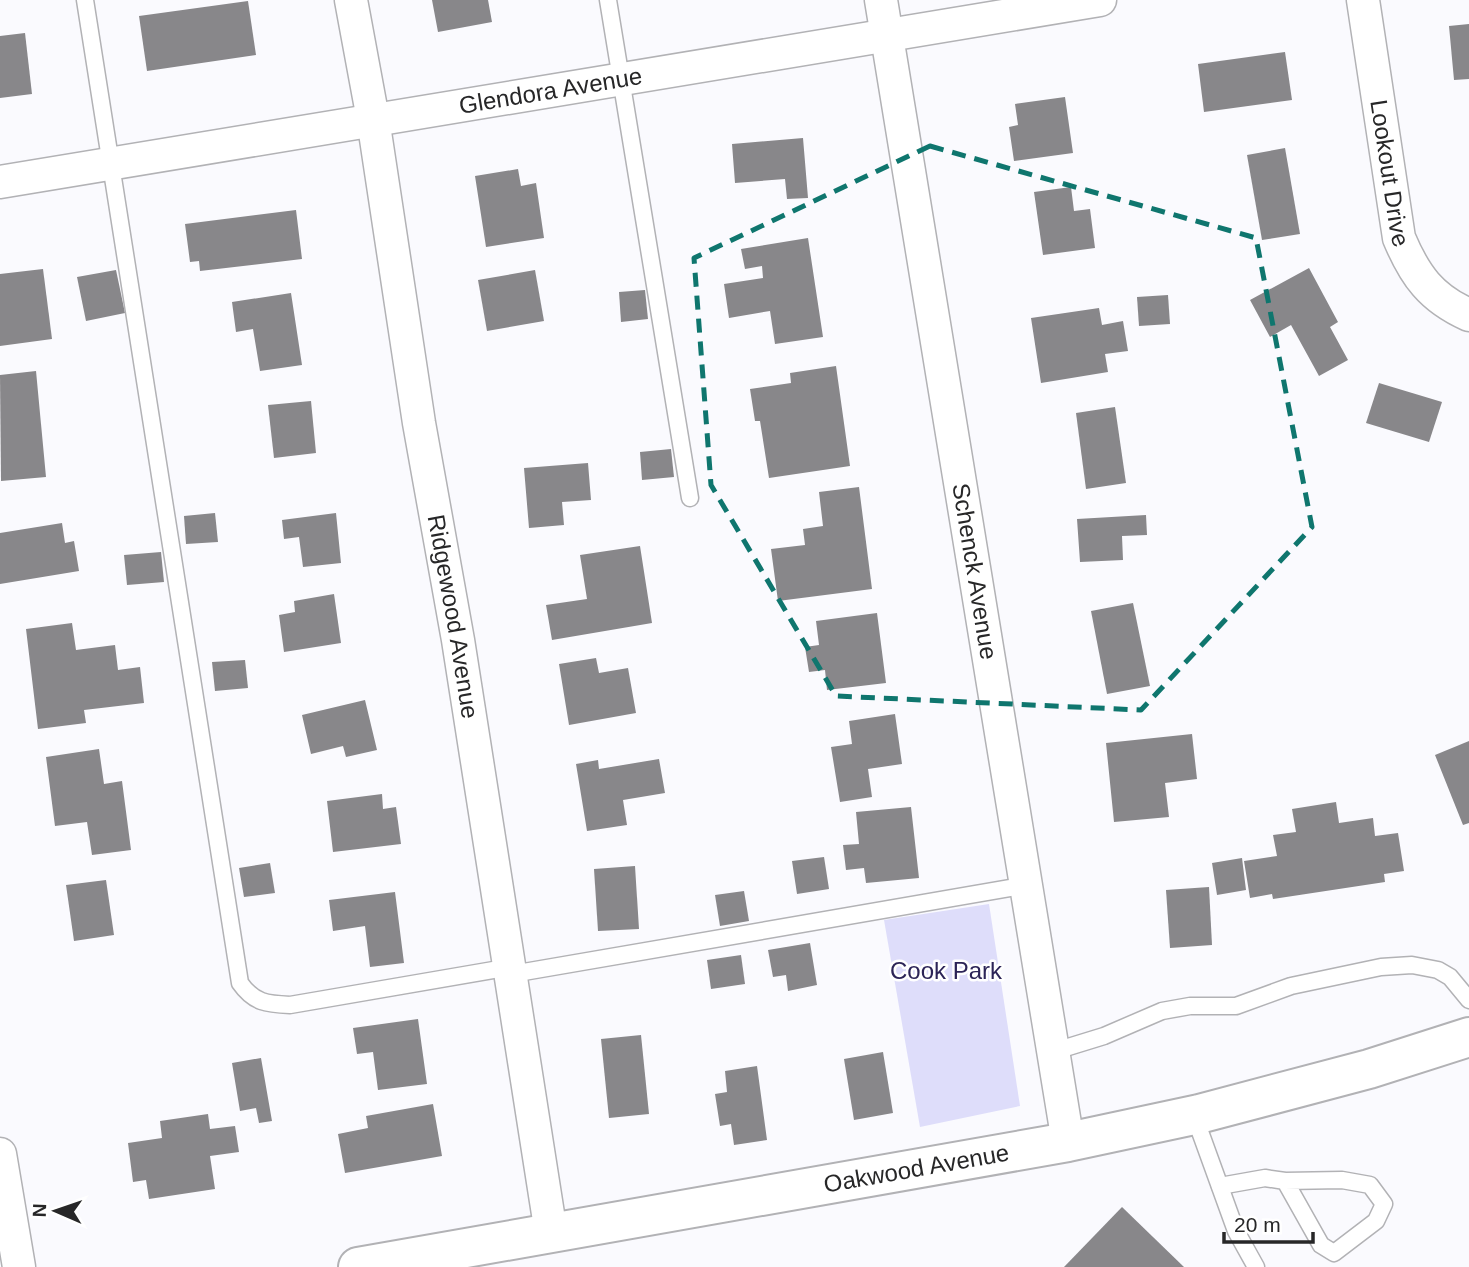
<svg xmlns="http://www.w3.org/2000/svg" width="1469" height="1267" font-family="Arial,sans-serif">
<rect width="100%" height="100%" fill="#fafafe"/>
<path fill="#deddfa" d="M989,904L1020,1106L920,1127L884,920Z"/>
<g fill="#88878a">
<path d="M432,0H488L492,22L438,32Z"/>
<path d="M248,1L256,55L147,71L139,16Z"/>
<path d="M1469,24V79L1454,80L1449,26Z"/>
<path d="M25,33L32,94L0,98V36Z"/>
<path d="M1285,52L1292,100L1204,112L1198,64Z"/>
<path d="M1065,97L1073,153L1014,161L1009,127L1018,125L1015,104Z"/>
<path d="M803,138L808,198L787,199L785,179L735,183L732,144Z"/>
<path d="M1285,148L1300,234L1262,240L1247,155Z"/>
<path d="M518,169L521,186L536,183L544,238L486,247L475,176Z"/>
<path d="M1071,187L1074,211L1090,209L1095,248L1043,255L1034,192Z"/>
<path d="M296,210L302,259L200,271L199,261L190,262L185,224Z"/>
<path d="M808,238L823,337L775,344L770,311L729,318L724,284L763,278L762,266L745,269L741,249Z"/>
<path d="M1309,268L1338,322L1330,327L1348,360L1319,376L1291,325L1270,337L1250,300Z"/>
<path d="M43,269L52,339L0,346V274Z"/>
<path d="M116,270L125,313L86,321L77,277Z"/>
<path d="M535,270L544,321L487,331L478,280Z"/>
<path d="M645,290L648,319L621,322L619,292Z"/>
<path d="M291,293L302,365L260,371L253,329L236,332L232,302Z"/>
<path d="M1168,295L1170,324L1139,326L1137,297Z"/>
<path d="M1099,308L1102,325L1123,321L1128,351L1105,354L1108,372L1041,383L1031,318Z"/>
<path d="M836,366L850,466L769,478L760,421H755L750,389L791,383L790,373Z"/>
<path d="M36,371L46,477L1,481L0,375Z"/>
<path d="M1379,383L1442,402L1429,442L1366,423Z"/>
<path d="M311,401L316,453L274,458L268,405Z"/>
<path d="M1115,407L1126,483L1086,489L1076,413Z"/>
<path d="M671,449L674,477L642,480L640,452Z"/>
<path d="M588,463L591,500L562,502L564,525L529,528L524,468Z"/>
<path d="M859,487L872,589L778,601L771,549L805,545L803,529L823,526L819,492Z"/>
<path d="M215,513L218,542L186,544L184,516Z"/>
<path d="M336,513L341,563L303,567L299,537L284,539L282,520Z"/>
<path d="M1146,515L1147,535L1122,536L1123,560L1080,562L1077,519Z"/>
<path d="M62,523L65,543L74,541L79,571L0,584V533Z"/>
<path d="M640,546L652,623L552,640L546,605L587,599L580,555Z"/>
<path d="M161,552L164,582L127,585L124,555Z"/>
<path d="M334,594L341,643L284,652L279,615L295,612L294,601Z"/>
<path d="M1133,603L1150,686L1107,694L1091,611Z"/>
<path d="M877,613L886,683L827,690L825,670L809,672L805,647L819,645L816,621Z"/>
<path d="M72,623L76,650L115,645L118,670L140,667L144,703L84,710L86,723L38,729L26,629Z"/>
<path d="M596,658L599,673L628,668L636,713L569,725L559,664Z"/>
<path d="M245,660L248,688L215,691L212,662Z"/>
<path d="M365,700L377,750L346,757L343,746L311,754L302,715Z"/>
<path d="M895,714L902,764L868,769L872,797L840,802L831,747L852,744L849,721Z"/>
<path d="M1192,734L1197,779L1165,783L1169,817L1114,822L1106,743Z"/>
<path d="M1469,741V823L1463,825L1435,755Z"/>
<path d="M99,749L104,784L122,781L131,850L92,855L87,822L55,826L46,757Z"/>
<path d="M659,759L665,793L623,800L627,825L587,831L576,764L598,760L599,769Z"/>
<path d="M382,794L383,809L396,807L401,844L333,852L327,801Z"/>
<path d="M1336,802L1339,823L1373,818L1375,836L1398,833L1404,871L1384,874L1385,882L1273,899L1272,894L1250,898L1244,861L1277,856L1273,835L1296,832L1292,809Z"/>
<path d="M911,807L919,878L866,883L864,868L846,870L843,845L859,844L856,812Z"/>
<path d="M824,857L829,889L797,894L792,861Z"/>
<path d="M1242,858L1246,890L1217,895L1212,863Z"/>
<path d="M270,863L275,893L244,897L239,868Z"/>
<path d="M635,866L639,929L598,931L594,869Z"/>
<path d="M106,880L114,935L74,941L66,885Z"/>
<path d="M1209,887L1212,945L1170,948L1166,890Z"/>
<path d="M744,891L749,921L720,926L715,895Z"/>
<path d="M395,892L404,963L370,967L365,926L333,931L329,900Z"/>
<path d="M810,943L817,985L788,991L786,975L773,977L768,950Z"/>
<path d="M741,955L745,984L711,989L707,960Z"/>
<path d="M418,1019L427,1084L378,1090L373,1052L357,1054L353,1028Z"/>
<path d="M641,1035L649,1114L609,1118L601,1039Z"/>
<path d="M883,1052L893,1113L854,1120L844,1059Z"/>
<path d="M261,1058L272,1121L259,1123L256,1108L240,1111L232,1063Z"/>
<path d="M757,1066L767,1140L734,1145L731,1124L720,1126L715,1094L727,1092L725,1071Z"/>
<path d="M433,1104L442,1156L345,1173L338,1134L368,1128L366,1116Z"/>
<path d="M208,1114L210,1129L235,1126L239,1152L210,1156L215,1189L149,1199L146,1180L133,1182L128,1143L162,1138L160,1121Z"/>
<path d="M1122,1207L1184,1267H1064Z"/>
</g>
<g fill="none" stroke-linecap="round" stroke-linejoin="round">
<g stroke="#b2b2b5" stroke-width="19">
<g id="lane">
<path d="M85,0L240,983C254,1003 267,1004 290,1005L511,967"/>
<path d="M608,0L690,498"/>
<path d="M512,974L1028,885"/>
<path d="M1052,1052L1104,1036L1162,1011L1190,1006H1236L1291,986L1381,967L1412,965L1438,970L1450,977L1469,1000"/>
<path d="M1194,1115L1236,1231L1256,1267"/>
<path d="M1220,1186L1265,1178L1285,1181L1342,1180L1370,1185L1384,1204L1376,1221L1334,1253L1321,1245L1285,1181"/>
</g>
</g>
<g stroke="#b2b2b5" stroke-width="35">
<g id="street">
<path id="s1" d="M351,0L373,119L419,423L458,640L551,1233"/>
<path id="s2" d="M881,0L1068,1142"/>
<path id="s3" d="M1363,0L1399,238C1415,276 1431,298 1469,315"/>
<path id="s4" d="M0,182L1100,0"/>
<path d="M0,1154L19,1267"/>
</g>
</g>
<g stroke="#b2b2b5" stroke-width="42">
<g id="secondary">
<path id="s5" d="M358,1267L1068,1142L1199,1114L1369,1069L1469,1037"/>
</g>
</g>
<use href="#lane" stroke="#fff" stroke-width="16"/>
<use href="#street" stroke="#fff" stroke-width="32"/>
<use href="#secondary" stroke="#fff" stroke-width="38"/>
</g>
<path fill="none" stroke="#0f766e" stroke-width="5" stroke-dasharray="14 9" stroke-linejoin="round" d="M930,146L1256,238L1312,527L1141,710L836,696L711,485L694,258Z"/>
<g text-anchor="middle" stroke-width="5" stroke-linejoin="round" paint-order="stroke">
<g font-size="24" fill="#272728" stroke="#fff">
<text dy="8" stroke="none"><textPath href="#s4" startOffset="558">Glendora Avenue</textPath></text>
<text dy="8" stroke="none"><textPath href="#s3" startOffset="175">Lookout Drive</textPath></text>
<text dy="8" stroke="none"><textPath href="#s2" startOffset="579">Schenck Avenue</textPath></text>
<text dy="8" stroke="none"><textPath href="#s1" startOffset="625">Ridgewood Avenue</textPath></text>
<text dy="8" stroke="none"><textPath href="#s5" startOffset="567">Oakwood Avenue</textPath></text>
</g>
<g font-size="24" fill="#2c2457" stroke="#fff">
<text x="946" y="979">Cook Park</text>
</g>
</g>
<g transform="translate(56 1211) rotate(272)" stroke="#ffffff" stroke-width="5" paint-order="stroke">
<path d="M0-5L12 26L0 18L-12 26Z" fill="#272728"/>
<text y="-10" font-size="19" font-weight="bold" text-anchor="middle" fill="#272728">N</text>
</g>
<path d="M1224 1232v10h89v-10" fill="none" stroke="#272728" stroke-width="3.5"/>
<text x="1234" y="1232" font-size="21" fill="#272728" stroke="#ffffff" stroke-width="5" paint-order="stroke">20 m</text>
</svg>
